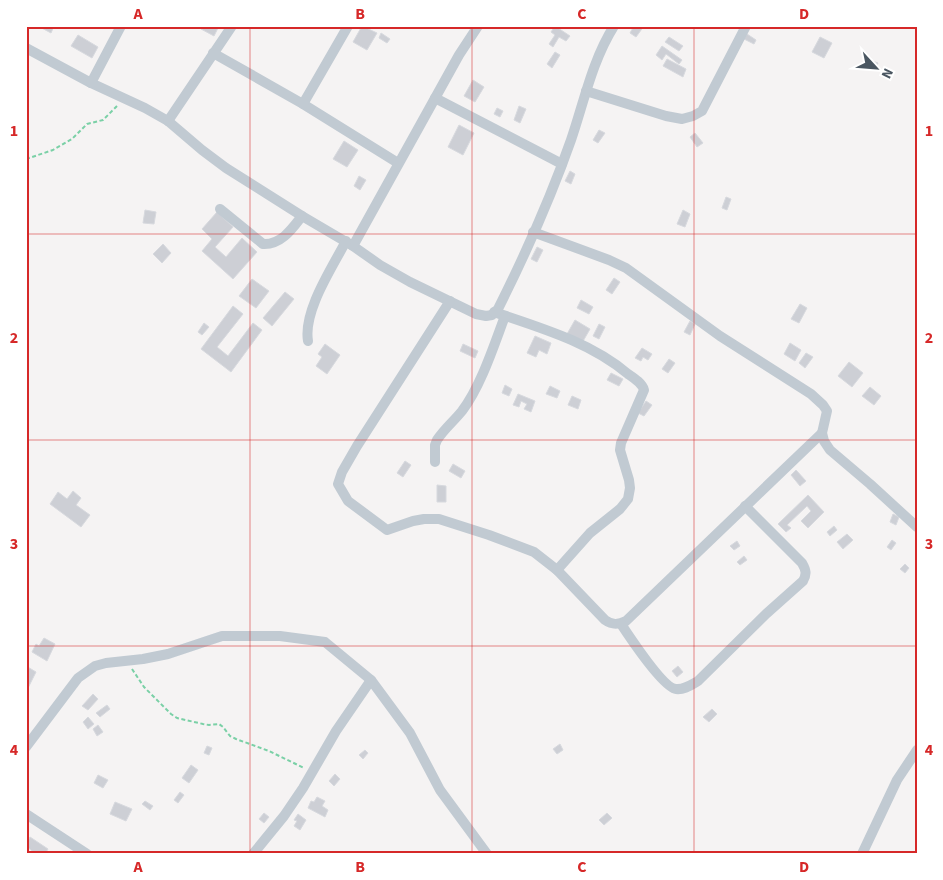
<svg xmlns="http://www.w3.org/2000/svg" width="943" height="880" font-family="'Source Sans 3',sans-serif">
<rect width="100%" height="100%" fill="#f5f3f3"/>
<g fill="#cdcfd5" stroke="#d7d9de">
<path d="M38,26H54L51,33Z"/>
<path d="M202,26H219L214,36L201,29Z"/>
<path d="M362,26L377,33L367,50L353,42Z"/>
<path d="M555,26L570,36L566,41L559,37L553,47L549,44L555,35L551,32Z"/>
<path d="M634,26H644L636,37L630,33Z"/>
<path d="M381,33L390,39L387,43L379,38Z"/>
<path d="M747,34L756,40L754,44L744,39Z"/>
<path d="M78,35L98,47L92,58L71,46Z"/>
<path d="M669,37L683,46L679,51L665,42Z"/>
<path d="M820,37L832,43L824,58L812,52Z"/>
<path d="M662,46L682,60L679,64L666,54L662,60L656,55Z"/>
<path d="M555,52L560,55L552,68L547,64Z"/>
<path d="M667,59L686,69L683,77L663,66Z"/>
<path d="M870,60L878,63L875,69L868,66Z"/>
<path d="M473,80L484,87L475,102L464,96Z"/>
<path d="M519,106L526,109L520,123L514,120Z"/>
<path d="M497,108L503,111L500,117L494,114Z"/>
<path d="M459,125L474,133L463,155L448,147Z"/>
<path d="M599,130L605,133L598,143L593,140Z"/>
<path d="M695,133L703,143L697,147L690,137Z"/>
<path d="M344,141L358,150L347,167L333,159Z"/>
<path d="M570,171L575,174L571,184L565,181Z"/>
<path d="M359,176L366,180L360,190L354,186Z"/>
<path d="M726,197L731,199L727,210L722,208Z"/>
<path d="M145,210L156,212L154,224L143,223Z"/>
<path d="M683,210L690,214L685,227L677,224Z"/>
<path d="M217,212L233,227L215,247L226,257L242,238L257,252L233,279L202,251L212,239L202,229Z"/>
<path d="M163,244L171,253L162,263L153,254Z"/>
<path d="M537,247L543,250L537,262L531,259Z"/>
<path d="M614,278L620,282L612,294L606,290Z"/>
<path d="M252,279L269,291L256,308L239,296Z"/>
<path d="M285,292L294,299L272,326L263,318Z"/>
<path d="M581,300L593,307L589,314L577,308Z"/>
<path d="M800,304L807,308L799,323L791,319Z"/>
<path d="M233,306L243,314L217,347L228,356L253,323L262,330L231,372L201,349Z"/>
<path d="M575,320L590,329L582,343L567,334Z"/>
<path d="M690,321L695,324L690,335L684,332Z"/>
<path d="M204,323L209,327L202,335L198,332Z"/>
<path d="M599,324L605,327L599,339L593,336Z"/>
<path d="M535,336L551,343L547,354L539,350L536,357L527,353Z"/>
<path d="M790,343L801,350L795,361L784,354Z"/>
<path d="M325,344L340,355L327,374L316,366L322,357L318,354Z"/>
<path d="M463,344L478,351L475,358L460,351Z"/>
<path d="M642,348L652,354L648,360L643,357L641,361L635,358Z"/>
<path d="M806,353L813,357L805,368L799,363Z"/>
<path d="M669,359L675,363L668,373L662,369Z"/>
<path d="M849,362L863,373L852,387L838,376Z"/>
<path d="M611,373L623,379L619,386L607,380Z"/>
<path d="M505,385L512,389L509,396L502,393Z"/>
<path d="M550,386L560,391L557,398L546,394Z"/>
<path d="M870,387L881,396L874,405L862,396Z"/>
<path d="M518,394L535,401L531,412L524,409L527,404L521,401L519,407L513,405Z"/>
<path d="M572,396L581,400L578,409L568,405Z"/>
<path d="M646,401L652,405L644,416L638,413Z"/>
<path d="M405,461L411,465L403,477L397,473Z"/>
<path d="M453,464L465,471L461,478L449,471Z"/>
<path d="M796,470L806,481L800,486L791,475Z"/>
<path d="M437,485L446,486V502H437Z"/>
<path d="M73,491L81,498L76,505L90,515L81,527L50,504L58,492L67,499Z"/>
<path d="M808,495L824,512L808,528L801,521L811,511L807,506L787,525L791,528L786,532L778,524Z"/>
<path d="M893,514L899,517L896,525L890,522Z"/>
<path d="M834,526L837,530L830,536L827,532Z"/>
<path d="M847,534L853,540L843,549L837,542Z"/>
<path d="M892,540L896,543L891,550L887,547Z"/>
<path d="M737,541L740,546L734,550L730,546Z"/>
<path d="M744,556L747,560L740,565L737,562Z"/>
<path d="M905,564L909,568L905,573L900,569Z"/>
<path d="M44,638L55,644L47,661L32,652L36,644L39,646Z"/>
<path d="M26,666L36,672L28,688L26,687Z"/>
<path d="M678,666L683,672L677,677L672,671Z"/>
<path d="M93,694L98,699L88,710L82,706Z"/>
<path d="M107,705L110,709L100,717L96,713Z"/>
<path d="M712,709L717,714L709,722L703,717Z"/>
<path d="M88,717L94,724L88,729L83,722Z"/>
<path d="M98,725L103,732L97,736L93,729Z"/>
<path d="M560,744L563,750L557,754L553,749Z"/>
<path d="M207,746L212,748L209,755L204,753Z"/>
<path d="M365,750L368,753L363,759L359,755Z"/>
<path d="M191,765L198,770L189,783L182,778Z"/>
<path d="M335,774L340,779L334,786L329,781Z"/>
<path d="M98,775L108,780L103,788L94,783Z"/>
<path d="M180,792L184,795L178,803L174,800Z"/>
<path d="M317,797L325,801L322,806L328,810L325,817L308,808L311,801L314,802Z"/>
<path d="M145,801L153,806L150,810L142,804Z"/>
<path d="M115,802L132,809L126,821L110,814Z"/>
<path d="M264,813L269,817L264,823L259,819Z"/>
<path d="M607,813L612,818L604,825L599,820Z"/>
<path d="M298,814L306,820L300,830L294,826L297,821L294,820Z"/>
<path d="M30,837L48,849L45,854H36L26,846Z"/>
</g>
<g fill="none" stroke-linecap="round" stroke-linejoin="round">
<g stroke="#7ad0a6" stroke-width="2" stroke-dasharray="4 2.5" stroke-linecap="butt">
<path d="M26,159L53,150L72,139L87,124L103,120L117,106"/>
<path d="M132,669L144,687L171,714L177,718L203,724L209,725L219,724L223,727L230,736L236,739L269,751L304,768"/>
</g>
<g stroke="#c1cad2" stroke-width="10">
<path d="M26,48L91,83L145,108L168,121L202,150L226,168L302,216L353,246L380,265L410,282L476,314L486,316L492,315L498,309C525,255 551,197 571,140C584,102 592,61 614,26"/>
<path d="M213,53L303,104L398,163"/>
<path d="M91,83L121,26"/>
<path d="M586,91L666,116L682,119L693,116L702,111L746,26"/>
<path d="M435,98L562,164"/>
<path d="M303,104L348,26"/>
<path d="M168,121L232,26"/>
<path d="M220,209L263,244C281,245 292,229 302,216"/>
<path d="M533,232L609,260L626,268L720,336L811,394L823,405L827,411L822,433L824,441L830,450L870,484L917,527"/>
<path d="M353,246L459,55L478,26"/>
<path d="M450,301L357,446L342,472L338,484L348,501L387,530L413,521L424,519H439L489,535L534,552L557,570L605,620C612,625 618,625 626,621L822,433"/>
<path d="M494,312C541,328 590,342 628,374C634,378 642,383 644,390L621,443L620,450L629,480L630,488L628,499L620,509L590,533L557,570"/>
<path d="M308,341C303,311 332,268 346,241"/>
<path d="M435,462V445L437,440C444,429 454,421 462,411C481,386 494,345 505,316"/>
<path d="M621,624C629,636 663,688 676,689C684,690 691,685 698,681L766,614L803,581C807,574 806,570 802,563L745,506"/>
<path d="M26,747L78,678L95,666L106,663L143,659L168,654L222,636H280L325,642L371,680L410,733L440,790L487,854"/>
<path d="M26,814L87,854"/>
<path d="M253,854L284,816L303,788L336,731L371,680"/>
<path d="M862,854L897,780L917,750"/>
</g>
</g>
<path fill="none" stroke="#d62828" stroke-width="1" stroke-opacity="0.55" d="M250,26V854M472,26V854M694,26V854M26,234H917M26,440H917M26,646H917"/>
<rect width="943" height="880" fill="none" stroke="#ffffff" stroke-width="55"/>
<g transform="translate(876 68) rotate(116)" stroke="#ffffff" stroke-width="4" paint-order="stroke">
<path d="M0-4L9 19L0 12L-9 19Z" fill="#4a5661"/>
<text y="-8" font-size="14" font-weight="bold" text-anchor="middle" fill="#4a5661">N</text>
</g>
<rect x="28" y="28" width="888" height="824" fill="none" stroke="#d62828" stroke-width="2"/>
<g font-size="16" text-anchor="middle" font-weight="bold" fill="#d62828">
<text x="138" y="19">A</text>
<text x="360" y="19">B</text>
<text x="582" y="19">C</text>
<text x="804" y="19">D</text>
<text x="14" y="136">1</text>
<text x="929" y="136">1</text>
<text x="14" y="343">2</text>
<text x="929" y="343">2</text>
<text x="14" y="549">3</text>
<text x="929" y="549">3</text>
<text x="14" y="755">4</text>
<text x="929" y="755">4</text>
<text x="138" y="872">A</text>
<text x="360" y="872">B</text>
<text x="582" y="872">C</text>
<text x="804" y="872">D</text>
</g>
</svg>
